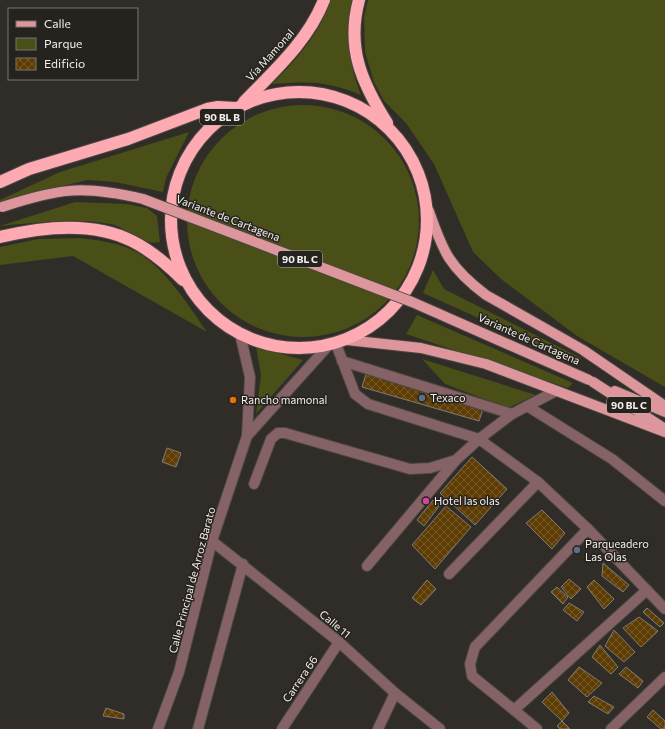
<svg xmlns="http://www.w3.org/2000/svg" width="665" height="729" font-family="Commissioner,sans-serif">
<defs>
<pattern id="building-cross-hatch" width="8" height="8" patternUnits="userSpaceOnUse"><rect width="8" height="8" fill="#5d3d04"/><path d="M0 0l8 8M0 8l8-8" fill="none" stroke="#755929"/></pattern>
</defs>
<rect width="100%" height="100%" fill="#302c28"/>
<g fill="#494f16">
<path d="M331,0H354C345,36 348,61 361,95C327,81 309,81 272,84C298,58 319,34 331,0Z"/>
<path d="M368,0H665V387L577,336L501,279L473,252L434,164L406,123L384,101L374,82L365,52L364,17Z"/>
<circle cx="303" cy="221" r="116"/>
<path d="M189,132L166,178L163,192L115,182L87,180L28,195L0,206V200L60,172Z"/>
<path d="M75,202L127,204L147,208L157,216L160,242C138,246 130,228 110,224C74,217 36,223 0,226Z"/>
<path d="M79,238C97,240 114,242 130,249C162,262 188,305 207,332L73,256L0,265V247L38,239Z"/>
<path d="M433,270L444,289L581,358L578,363L423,293Z"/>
<path d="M417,315L573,383L568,388L406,334Z"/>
<path d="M256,347L303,360L256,414L261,375Z"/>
<path d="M422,359L536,395L508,408L445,384Z"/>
</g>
<g fill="url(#building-cross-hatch)" stroke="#807b76">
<path d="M366,374L483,409L479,421L362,387Z"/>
<path d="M167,448L181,453L176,467L162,462Z"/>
<path d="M472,457L507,489L475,525L440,493Z"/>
<path d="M433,500L440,505L424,526L417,520Z"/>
<path d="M446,506L471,527L435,569L412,545Z"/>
<path d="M542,510L565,533L552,549L526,523Z"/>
<path d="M603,563L629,585L623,592L602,576Z"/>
<path d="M569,579L581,589L571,599L561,587Z"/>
<path d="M427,580L436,589L421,605L412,598Z"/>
<path d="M594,580L614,599L604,609L587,587Z"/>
<path d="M557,587L568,597L563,604L551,592Z"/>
<path d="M569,603L584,612L577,621L563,610Z"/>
<path d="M647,608L664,623L660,627L643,612Z"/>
<path d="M639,617L658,631L641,647L623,628Z"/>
<path d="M614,630L635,652L624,662L605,646Z"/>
<path d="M600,645L618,667L611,674L592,657Z"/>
<path d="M579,667L602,683L587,697L568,680Z"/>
<path d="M626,667L643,681L638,688L619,674Z"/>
<path d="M552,692L569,713L562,721L542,702Z"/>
<path d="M594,696L614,707L608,714L588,702Z"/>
<path d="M106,708L124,714V719L103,716Z"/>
<path d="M653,710L665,721V729H661L647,717Z"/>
<path d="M562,721L570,729H560L557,726Z"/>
</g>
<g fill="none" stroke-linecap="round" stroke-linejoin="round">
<g stroke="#4b4743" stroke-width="12">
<g id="minor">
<path d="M336,344L355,394L368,404L479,439L538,482L588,529L665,609"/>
<path d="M342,361L512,414"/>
<path d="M527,406L612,459L665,501"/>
<path d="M247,436L328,346"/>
<path d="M254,484L271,439L278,433H285L410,469L430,468L456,460L479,439L512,414L556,391"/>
<path d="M588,529L475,647L470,664L472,676L514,710L647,590"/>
<path d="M212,541L339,642L395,693L440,729"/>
<path d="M367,566L456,460"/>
<path d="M449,574L538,482"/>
<path d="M514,710L537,729"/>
<path d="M158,729L179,672L212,541L247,436L250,377L240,334"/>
<path d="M198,729L243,564"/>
<path d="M282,729L339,642"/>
<path d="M378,729L395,693"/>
<path d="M611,729L665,677"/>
</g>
</g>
<g stroke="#4b4743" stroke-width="12">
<g id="major">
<path d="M429,211C443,252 450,268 486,295L583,350L665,406"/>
<path d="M347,340L421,348L486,364L665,432"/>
<path d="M593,382L662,427"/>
<path d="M615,391L665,412"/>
</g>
</g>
<g stroke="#4b4743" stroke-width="14">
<g id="highway">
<path d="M359,0C346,48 362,83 387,123"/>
<circle cx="299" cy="220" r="128"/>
<path d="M244,102C274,71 308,41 324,0"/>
<path d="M0,182L29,169L128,139L207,109L218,107L235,108"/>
<path d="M0,237C41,227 93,221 132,241C152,251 167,264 183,280"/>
</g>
</g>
<use href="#minor" stroke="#846265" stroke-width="10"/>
<use href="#major" stroke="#dc969c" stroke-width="10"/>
<use href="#highway" stroke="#feaab2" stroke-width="12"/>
<g stroke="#4b4743" stroke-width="12" stroke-linecap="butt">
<path id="major-bridge" d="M2,207C60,188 83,185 143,199L412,302L589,380"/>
</g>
<use href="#major-bridge" stroke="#dc969c" stroke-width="10"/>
</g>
<g fill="#5c6f8a" stroke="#26221e" stroke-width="1.5">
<circle cx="422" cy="398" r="4"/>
<circle cx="577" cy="550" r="4"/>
</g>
<circle fill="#e8710a" stroke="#26221e" stroke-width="1.5" cx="233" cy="400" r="4"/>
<circle fill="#d1479c" stroke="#26221e" stroke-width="1.5" cx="426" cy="501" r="4"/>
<g text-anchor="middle" stroke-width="3" stroke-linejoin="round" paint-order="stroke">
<g fill="#26221e" stroke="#b5b2ae" stroke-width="1">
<rect x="200" y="109" width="44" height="16" rx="3"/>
<rect x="278" y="251" width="44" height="16" rx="3"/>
<rect x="607" y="397" width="44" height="16" rx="3"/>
</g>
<g font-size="10" font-weight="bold" fill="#f2efec">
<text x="222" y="121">90 BL B</text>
<text x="300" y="263">90 BL C</text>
<text x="629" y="409">90 BL C</text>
</g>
<g font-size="11" fill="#f2efec" stroke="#26221e">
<text transform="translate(270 55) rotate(-48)" y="4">Vía Mamonal</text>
<text transform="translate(228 218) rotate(21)" y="4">Variante de Cartagena</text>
<text transform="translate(529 339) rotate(24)" y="4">Variante de Cartagena</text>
<text transform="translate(192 580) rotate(-75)" y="4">Calle Principal de Arroz Barato</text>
<text transform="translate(335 624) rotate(40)" y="4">Calle 11</text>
<text transform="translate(300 679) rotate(-56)" y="4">Carrera 66</text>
</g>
<g font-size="11" fill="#f2efec" stroke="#26221e" text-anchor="start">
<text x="430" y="402">Texaco</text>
<text x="241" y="404">Rancho mamonal</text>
<text x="434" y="505">Hotel las olas</text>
<text x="585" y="548">Parqueadero<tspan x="585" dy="13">Las Olas</tspan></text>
</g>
</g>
<rect x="8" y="8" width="130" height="72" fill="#26221e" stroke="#787470"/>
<rect x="16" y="21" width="20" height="6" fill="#dc969c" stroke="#787470"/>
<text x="44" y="28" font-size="12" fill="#f2efec">Calle</text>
<rect x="16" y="38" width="20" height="12" fill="#494f16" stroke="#787470"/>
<text x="44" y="48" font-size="12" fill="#f2efec">Parque</text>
<rect x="16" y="58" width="20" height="12" fill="url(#building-cross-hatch)" stroke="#787470"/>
<text x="44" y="68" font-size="12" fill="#f2efec">Edificio</text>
</svg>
